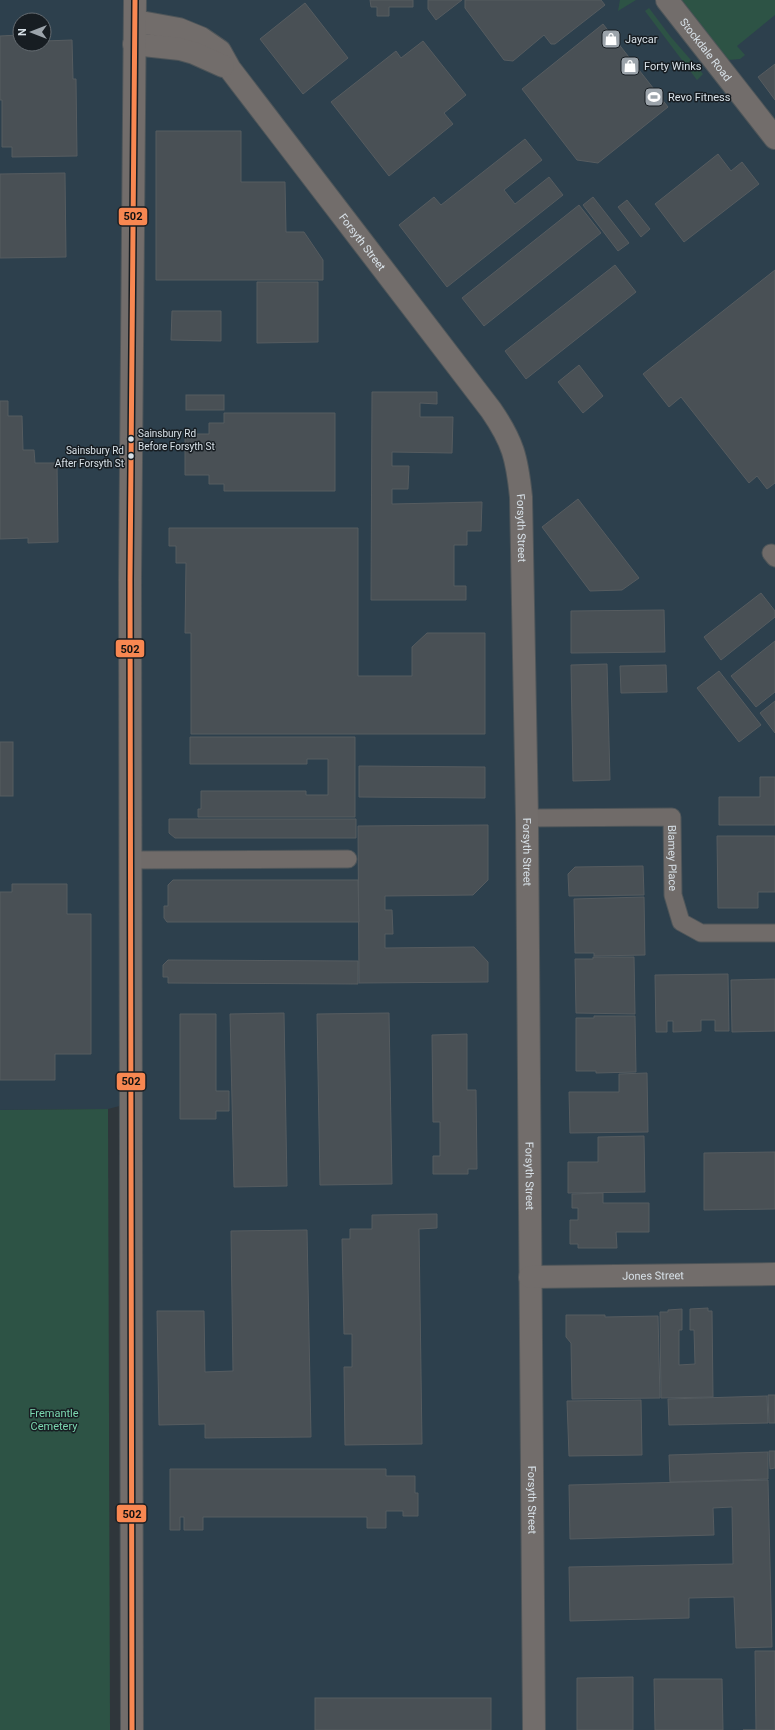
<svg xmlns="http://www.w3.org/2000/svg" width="775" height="1730" font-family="Roboto,sans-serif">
<rect width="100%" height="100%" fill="#2f363b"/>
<path fill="#2d404d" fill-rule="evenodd" d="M0,0H775V1730H141L139,1101L108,1109L0,1110ZM20,20H44V44H20Z"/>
<g fill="#2d5345">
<path d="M620,0H636L618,11Z"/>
<path d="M681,0H775V15L737,46L745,55L740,59L728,60Z"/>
<path d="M649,8L670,36L703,74L697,80L645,11Z"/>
<path d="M108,1109L110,1730H0V1110Z"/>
</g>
<g fill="#495055" stroke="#565c60">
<path d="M370,0H413V7H389V16H377V7H371Z"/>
<path d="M428,0H462L436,20L428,9Z"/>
<path d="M465,0H601L605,5L555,44H551L544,35L513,61L504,60L465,8Z"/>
<path d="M305,3L348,58L303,94L260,39Z"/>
<path d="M603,24L668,107L598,163L577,160L522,89Z"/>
<path d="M20,35V44H44V41L72,40L73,79H76L77,156L12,157V147H2V100H0V36Z"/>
<path d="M423,41L466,95L444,113L453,124L389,176L331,102L396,51L401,58Z"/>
<path d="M775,64V100L758,77Z"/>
<path d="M156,131H241V182H285L286,232H304L323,260V280H156Z"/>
<path d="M525,139L542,160L504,190L515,204L549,177L563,195L447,287L399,225L434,197L441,205Z"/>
<path d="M718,154L731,171L742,162L759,184L684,242L655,204Z"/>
<path d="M65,173L66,257L0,258V174Z"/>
<path d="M593,197L629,243L618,251L583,205Z"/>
<path d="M627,200L650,229L641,237L618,207Z"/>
<path d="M579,205L601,233L484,326L462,298Z"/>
<path d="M615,265L636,292L526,379L505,351Z"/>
<path d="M775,270V483L767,489L757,476L749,483L681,397L669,407L643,374Z"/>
<path d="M257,282H318V342L257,343Z"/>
<path d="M172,311H221V341L171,340Z"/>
<path d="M579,365L603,396L583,413L558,382Z"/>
<path d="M372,392H437V404L420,403V417H453L452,453L392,452V466H409L408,489H392V504L482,502L481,531H467V545H454V586H466V600H371Z"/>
<rect x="186" y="395" width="38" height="15"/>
<path d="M0,401H8V416H22L23,450H34L35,463H57L58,542L28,543V538L0,539Z"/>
<path d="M224,413H335V491H224V484H209V475H185V434H209V423H224Z"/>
<path d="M578,499L639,578L622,590L590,591L542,527Z"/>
<path d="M169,528H358V676H412V647L427,633H485V734H191V633H185L186,563H176V546H169Z"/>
<path d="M761,593L775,611V617L721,660L704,637Z"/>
<path d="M664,610L665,652L571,653V611Z"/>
<path d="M775,641V692L756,707L731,676Z"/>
<path d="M607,664L610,780L573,781L571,665Z"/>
<path d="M666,665L667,692L621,693L620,666Z"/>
<path d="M719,671L761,725L739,742L697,688Z"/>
<path d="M775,701V733L760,713Z"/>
<path d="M190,737H355V817H198V809H201V791H306V795H328V759H307V764H190Z"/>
<rect x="0" y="742" width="13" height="54"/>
<path d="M359,766L485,767V798L359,797Z"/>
<path d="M760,777H775V825H719V797H760Z"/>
<path d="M169,819H356V838H175L169,833Z"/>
<path d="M488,825V880L473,895L385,896V910H392L393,934H385V948L474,947L488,962V982L359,983L358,826Z"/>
<path d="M717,836H775V892H758V908H718Z"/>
<path d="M643,866L644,895L569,896L568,874L575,867Z"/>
<path d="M173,880H358L359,922H167L164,918V906H168V885Z"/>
<path d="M12,884H67V914H91V1054H55V1080H0V892H12Z"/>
<path d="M644,897L645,955L594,956V953H575L574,899Z"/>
<path d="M593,957H634L635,1014L576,1013L575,959H593Z"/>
<path d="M168,960L358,961V984L168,983V977H163V965Z"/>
<path d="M728,974L729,1031H715V1020H701V1031L673,1032V1021H667V1032H656L655,975Z"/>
<path d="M775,979V1031L732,1032L731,980Z"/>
<path d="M284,1013L287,1186L234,1187L230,1014Z"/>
<path d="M389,1013L392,1184L320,1185L317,1014Z"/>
<path d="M180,1014H216V1091H229V1111H216V1119H180Z"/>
<path d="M594,1016H635L636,1072L596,1073V1071H576V1018H594Z"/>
<path d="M467,1034V1090H476L477,1169H468V1174H433V1156H440V1122H433L432,1035Z"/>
<path d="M647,1073L648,1132L570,1133L569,1092H619V1074Z"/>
<path d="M644,1136L645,1192L568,1193V1162H598V1137Z"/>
<path d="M775,1152V1209L704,1210V1153Z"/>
<path d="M603,1193V1203H649V1232H616L617,1248H578V1244H570V1220H578V1208H572V1194Z"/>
<path d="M437,1214V1228L419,1229L422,1444L345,1445L344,1367H352V1334H344L342,1239H350V1229H372V1215Z"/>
<path d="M307,1230L311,1437L205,1438V1424L159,1425L157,1311H204L205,1372L233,1371L231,1231Z"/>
<path d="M708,1308V1311H712L713,1397L661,1398L660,1312H668V1310L682,1309V1330H679V1365L695,1364L694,1330H690V1309Z"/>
<path d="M566,1315H605V1317L658,1316L660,1398L572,1399L571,1343L566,1337Z"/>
<path d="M768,1395H775V1423H769Z"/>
<path d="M767,1396L768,1423L669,1425L668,1399Z"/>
<path d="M641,1400L642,1455L569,1456L567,1401Z"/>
<path d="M769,1451H775V1468L770,1469Z"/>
<path d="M768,1452V1479L670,1482L669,1455Z"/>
<path d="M170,1469H386V1476H415V1493H418V1516H403V1511H386V1528H367V1517H203V1530H184V1517H180V1530H170Z"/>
<path d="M768,1480L772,1647L736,1648L734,1597L689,1598V1618L570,1621L569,1567L733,1564L732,1507L713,1508L714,1535L570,1539L569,1485Z"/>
<path d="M755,1651H775V1730H743H756Z"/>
<path d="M633,1677V1730H577V1678Z"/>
<path d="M654,1679H722L723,1730H655Z"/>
<rect x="315" y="1698" width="176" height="32"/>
</g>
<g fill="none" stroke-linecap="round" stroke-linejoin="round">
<g stroke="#4e5559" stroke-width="19">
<g id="street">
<path d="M771,553L775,558"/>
<path id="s1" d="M527,818L672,817L673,895L681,922L701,933H775"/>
<path d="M131,860L348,859"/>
</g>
</g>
<g stroke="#4e5559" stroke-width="24">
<g id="secondary">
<path id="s2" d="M667,0L775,138"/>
<path id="s3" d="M135,21L179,29L201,38L220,51L230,69L491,410C513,442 517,458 521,497L527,818L534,1730"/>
<path d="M134,44L180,49L194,53L223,66"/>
<path id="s4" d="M530,1277L775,1274"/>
<path d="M132,1730L130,579L135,0"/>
</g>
</g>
<use href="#street" stroke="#706b69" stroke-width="17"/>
<use href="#secondary" stroke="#726d6b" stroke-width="22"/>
<g stroke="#171d22" stroke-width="8">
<path id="bus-1" d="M132,1730L130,579L135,0"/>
</g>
<use href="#bus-1" stroke="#f88751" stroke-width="5"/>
</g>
<defs>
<g id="shop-square" transform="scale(1)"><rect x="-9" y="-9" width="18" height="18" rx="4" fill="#9ca4ab" stroke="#171d22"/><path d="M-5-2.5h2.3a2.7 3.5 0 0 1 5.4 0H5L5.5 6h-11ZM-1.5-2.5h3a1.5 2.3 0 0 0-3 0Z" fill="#fff"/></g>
<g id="stadium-square" transform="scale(1)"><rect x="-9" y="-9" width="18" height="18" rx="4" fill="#9ca4ab" stroke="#171d22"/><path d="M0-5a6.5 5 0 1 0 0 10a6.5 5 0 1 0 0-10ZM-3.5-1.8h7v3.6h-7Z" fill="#fff"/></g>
</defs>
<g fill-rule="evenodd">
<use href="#shop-square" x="611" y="39"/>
<use href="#shop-square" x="630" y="66"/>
<use href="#stadium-square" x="654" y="97"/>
</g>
<g fill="#d7e0e7" stroke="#171d22" stroke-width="1.5">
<circle cx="131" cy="439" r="3.5"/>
<circle cx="131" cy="456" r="3.5"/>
</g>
<g text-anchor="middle" stroke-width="3" stroke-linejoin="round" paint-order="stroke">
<g font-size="10" fill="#d7e0e7" stroke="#171d22" text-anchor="start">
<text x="138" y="437">Sainsbury Rd<tspan x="138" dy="13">Before Forsyth St</tspan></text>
<text x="124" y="454" text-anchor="end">Sainsbury Rd<tspan x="124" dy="13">After Forsyth St</tspan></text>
</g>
<g font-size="11" fill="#d7e0e7" stroke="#171d22" text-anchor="start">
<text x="625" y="43">Jaycar</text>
<text x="644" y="70">Forty Winks</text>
<text x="668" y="101">Revo Fitness</text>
</g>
<g font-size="11" fill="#d7e0e7" stroke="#171d22">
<text dy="4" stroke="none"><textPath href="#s2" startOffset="63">Stockdale Road</textPath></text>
<text dy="4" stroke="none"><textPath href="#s3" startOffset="330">Forsyth Street</textPath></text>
<text dy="4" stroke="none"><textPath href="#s3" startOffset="666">Forsyth Street</textPath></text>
<text dy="4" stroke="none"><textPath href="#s3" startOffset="990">Forsyth Street</textPath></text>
<text dy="4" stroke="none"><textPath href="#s1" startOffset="186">Blamey Place</textPath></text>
<text dy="4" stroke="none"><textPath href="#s3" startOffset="1314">Forsyth Street</textPath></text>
<text dy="4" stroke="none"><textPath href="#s4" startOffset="123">Jones Street</textPath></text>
<text dy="4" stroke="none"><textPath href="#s3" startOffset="1638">Forsyth Street</textPath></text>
</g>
<g font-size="11" fill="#7bd7b0" stroke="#171d22">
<text x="54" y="1417">Fremantle<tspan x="54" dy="13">Cemetery</tspan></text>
</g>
</g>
<g stroke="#171d22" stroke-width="1.5">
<rect x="118" y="207" width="30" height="19" rx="4" fill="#f88751"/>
<rect x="115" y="639" width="30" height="19" rx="4" fill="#f88751"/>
<rect x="116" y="1072" width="30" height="19" rx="4" fill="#f88751"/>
<rect x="116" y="1504" width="31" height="19" rx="4" fill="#f88751"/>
</g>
<g font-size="11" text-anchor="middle" font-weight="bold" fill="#111">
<text x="133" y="220">502</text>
<text x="130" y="653">502</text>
<text x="131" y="1085">502</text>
<text x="132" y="1518">502</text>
</g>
<g transform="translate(32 32) rotate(270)"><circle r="19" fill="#171d22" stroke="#646b71"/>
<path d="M0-3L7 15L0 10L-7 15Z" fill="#9ca4ab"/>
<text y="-6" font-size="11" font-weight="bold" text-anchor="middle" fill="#d7e0e7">N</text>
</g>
</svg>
